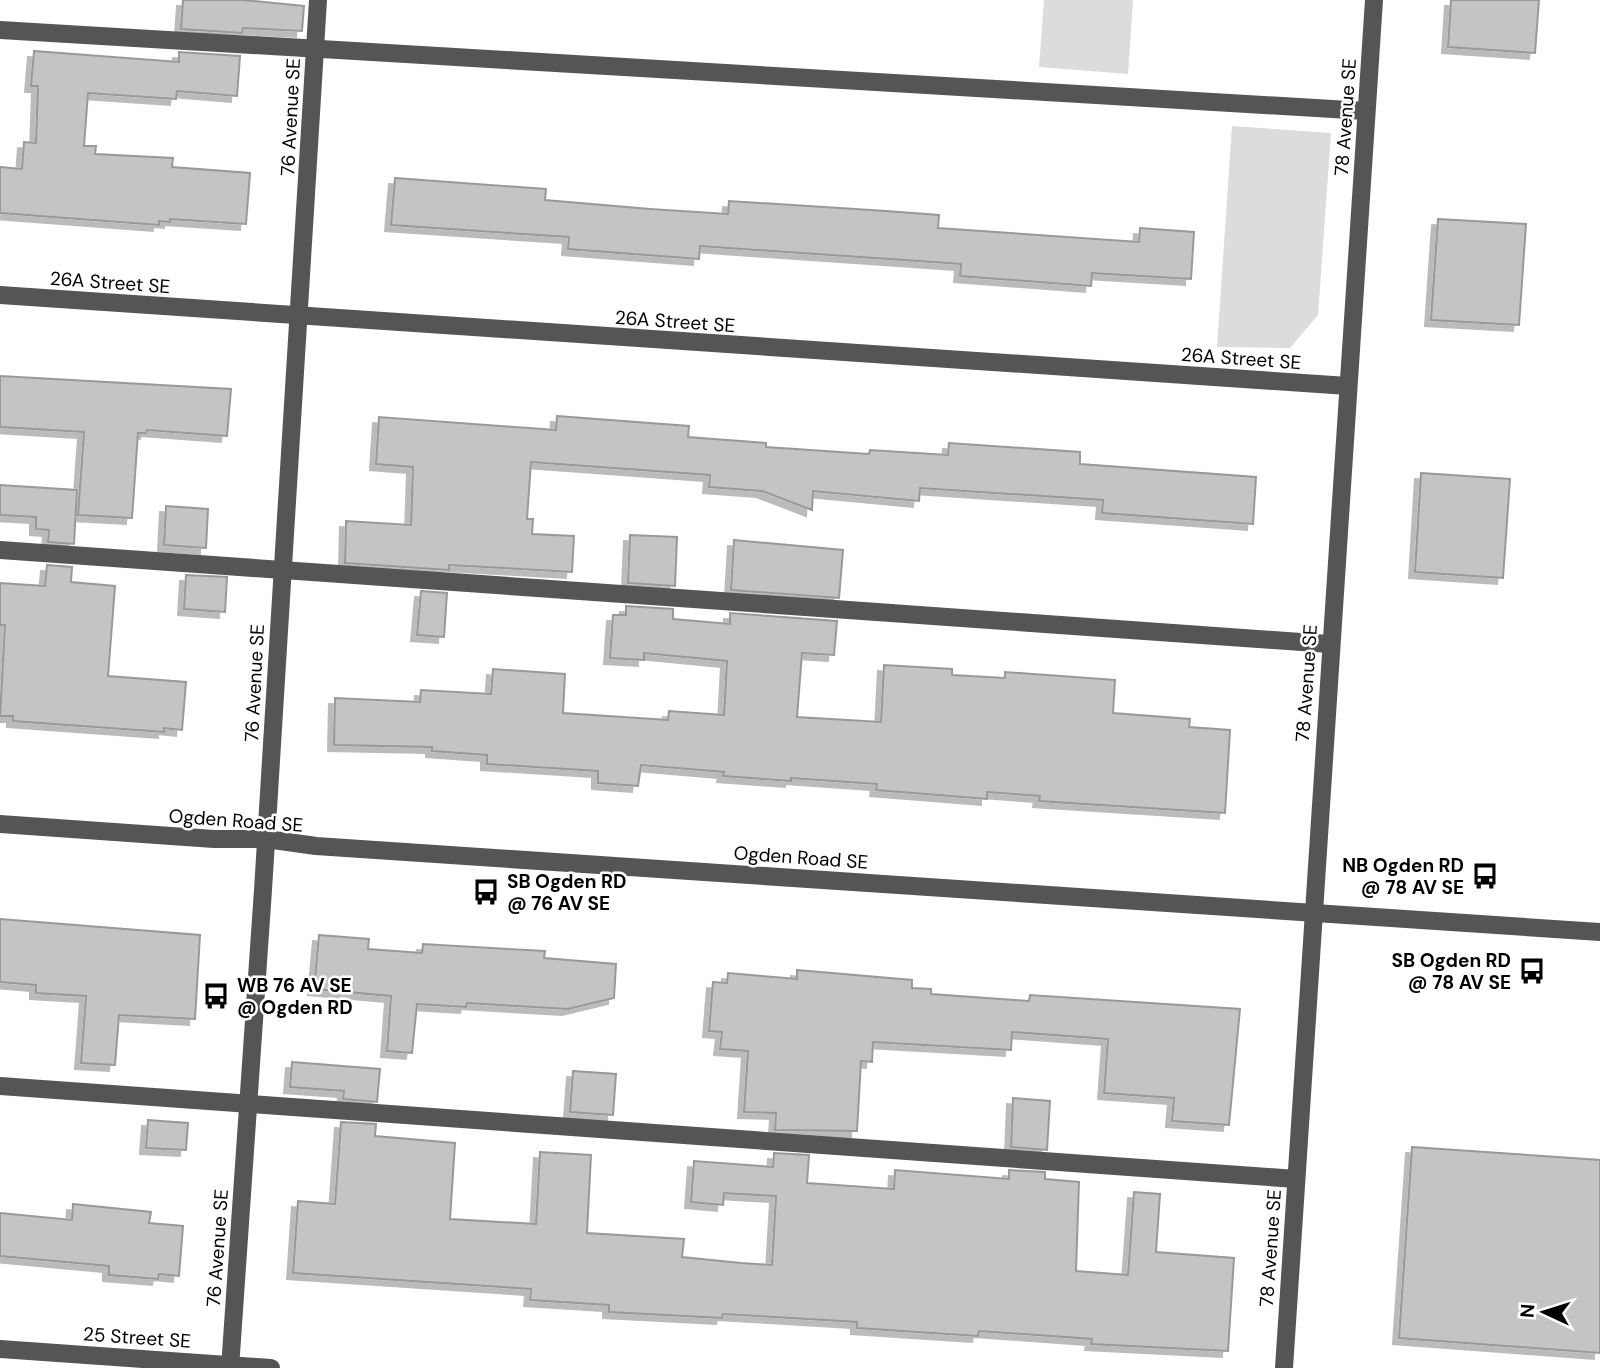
<svg xmlns="http://www.w3.org/2000/svg" width="1600" height="1368" font-family="'DM Sans',sans-serif">
<defs>
<filter id="shadow"><feDropShadow dx="-6" dy="6" stdDeviation="0" flood-color="#0004"/></filter>
</defs>
<rect width="100%" height="100%" fill="#fff"/>
<g fill="#dcdcdc">
<path d="M1044,0H1133L1128,74L1039,67Z"/>
<path d="M1232,126L1331,133L1318,315L1290,348L1217,347Z"/>
</g>
<g fill="#c4c4c4" stroke="#999" stroke-width="2" filter="url(#shadow)">
<path d="M183,0H243L304,6L302,31L243,28L242,33L181,29Z"/>
<path d="M1451,0H1539L1535,53L1448,47Z"/>
<path d="M34,51L179,62V52L240,56L237,96L177,91L176,99L88,93L84,146H96L95,154L173,158L172,167L250,173L246,224L170,219V222L159,221V225L0,213V167L22,169L24,142L36,143L38,86H31Z"/>
<path d="M395,178L546,189L545,200L650,209L728,214L729,201L886,211L939,215L938,228L1139,242L1140,228L1194,232L1191,279L1092,273L1091,286L960,276L961,264L700,246L699,259L568,249L569,237L391,225Z"/>
<path d="M1438,219L1526,224L1519,325L1431,320Z"/>
<path d="M0,376L231,389L227,436L147,430L146,433H138L132,518L78,515L84,432L0,427Z"/>
<path d="M557,416L689,426L688,437L766,443V447L869,454L870,450L948,455L949,443L1080,452V464L1256,477L1253,524L1102,513L1103,500L920,488L919,501L813,491L812,510L762,491L709,487L710,475L531,462L527,519H533L532,534L574,536L572,572L449,565V570L345,563L346,521L411,525L413,467L376,464L379,417L556,430Z"/>
<path d="M1421,473L1510,479L1503,578L1415,572Z"/>
<path d="M0,485L77,490L74,544L48,542L49,530L36,529V517L0,515Z"/>
<path d="M166,506L208,509L206,548L164,545Z"/>
<path d="M630,535L677,537L675,586L628,583Z"/>
<path d="M734,540L843,550L839,598L731,590Z"/>
<path d="M47,565L72,567L71,582L115,586L108,676L186,682L182,730L164,728V732L13,721V716H0L5,625H0V583L45,586Z"/>
<path d="M186,575L227,577L225,612L184,609Z"/>
<path d="M421,591L447,593L444,637L417,635Z"/>
<path d="M626,606L673,609V619L730,624V613L837,621L834,655L802,653L797,717L881,722L884,665L952,669V675L1005,678V672L1115,680L1113,713L1190,719L1189,727L1230,730L1225,813L1039,801L1040,796L987,792V799L876,790L877,784L791,778V781L764,779L723,776L724,772L641,765L638,786L598,783V771L487,764V755L432,751V747L334,745L335,698L420,702L421,690L491,694L493,669L565,674L563,713L668,720L669,711L724,715L727,661L644,653V660L610,658L613,615H626Z"/>
<path d="M0,919L200,935L195,1019L119,1015L115,1065L81,1063L86,996L36,993V985L0,982Z"/>
<path d="M319,935L369,939L368,949L422,953L423,944L545,951L544,958L616,964L614,998L568,1009L467,1003L466,1007L417,1004L412,1053L387,1051L391,996L314,989Z"/>
<path d="M797,970L912,980V988L931,989V994L1029,1001L1030,995L1240,1009L1229,1125L1172,1121L1174,1098L1104,1093L1108,1039L1012,1032L1011,1050L873,1042L872,1062L861,1061L857,1131L775,1130L776,1113L744,1112L748,1051L720,1049L722,1032L709,1031L713,982L727,983L728,973L797,979Z"/>
<path d="M292,1062L380,1069L377,1102L343,1099L344,1091L290,1087Z"/>
<path d="M573,1071L616,1074L613,1115L570,1112Z"/>
<path d="M1013,1098L1050,1101L1047,1150L1011,1147Z"/>
<path d="M148,1120L188,1123L186,1150L146,1148Z"/>
<path d="M341,1122L376,1124L375,1136L455,1143L450,1219L536,1224L540,1152L591,1155L587,1233L684,1239L682,1257L741,1263L772,1265L776,1196L724,1193L723,1205L691,1202L694,1161L773,1167L774,1153L809,1155L807,1183L894,1189L895,1170L1009,1179V1170L1045,1172V1179L1079,1182L1076,1271L1128,1275L1134,1192L1160,1194L1156,1252L1234,1258L1228,1351L1091,1344L1092,1339L979,1331L978,1336L857,1328V1322L723,1314L722,1318L609,1312V1305L530,1300L531,1289L293,1273L298,1201L335,1204Z"/>
<path d="M1412,1147L1600,1160V1353L1399,1338Z"/>
<path d="M73,1204L151,1212L149,1223L183,1226L179,1276L159,1274L158,1279L109,1275V1266L0,1256V1213L72,1220Z"/>
</g>
<g fill="none" stroke-linecap="round" stroke-linejoin="round">
<g stroke="#555" stroke-width="18">
<path d="M0,30L1366,111"/>
<path d="M0,295L1348,386"/>
<path d="M0,550L1329,644"/>
<path d="M0,824L214,839H266L316,846L1600,932"/>
<path d="M0,1086L1296,1179"/>
<path d="M0,1349L271,1368"/>
<path d="M230,1368L263,890L318,0"/>
<path d="M1284,1368L1374,0"/>
</g>
</g>
<defs>
<g id="bus-bare" transform="scale(2.1)"><path d="M-5-6H5V4H4V6H2V4H-2V6H-4V4H-5ZM-3.5-4V0h7V-4ZM-3.5 1.2v1.5H-2V1.2ZM2 1.2v1.5H3.5V1.2Z" fill="#000" stroke="#fff" stroke-width="2.5" paint-order="stroke"/></g>
</defs>
<g fill-rule="evenodd">
<use href="#bus-bare" x="1485" y="876"/>
<use href="#bus-bare" x="486" y="892"/>
<use href="#bus-bare" x="1532" y="971"/>
<use href="#bus-bare" x="216" y="996"/>
</g>
<g text-anchor="middle" stroke-width="5" stroke-linejoin="round" paint-order="stroke">
<g font-size="19" fill="#000" stroke="#fff">
<text transform="translate(290 117) rotate(-87)" y="7">76 Avenue SE</text>
<text transform="translate(1345 117) rotate(-86)" y="7">78 Avenue SE</text>
<text transform="translate(110 282) rotate(4)" y="7">26A Street SE</text>
<text transform="translate(675 321) rotate(4)" y="7">26A Street SE</text>
<text transform="translate(1241 358) rotate(4)" y="7">26A Street SE</text>
<text transform="translate(254 683) rotate(-87)" y="7">76 Avenue SE</text>
<text transform="translate(1306 683) rotate(-86)" y="7">78 Avenue SE</text>
<text transform="translate(236 820) rotate(4)" y="7">Ogden Road SE</text>
<text transform="translate(801 857) rotate(4)" y="7">Ogden Road SE</text>
<text transform="translate(217 1248) rotate(-86)" y="7">76 Avenue SE</text>
<text transform="translate(1270 1248) rotate(-86)" y="7">78 Avenue SE</text>
<text transform="translate(137 1337) rotate(4)" y="7">25 Street SE</text>
</g>
<g font-size="19" font-weight="bold" fill="#000" stroke="#fff" text-anchor="end">
<text x="1464" y="872">NB Ogden RD<tspan x="1464" dy="22">@ 78 AV SE</tspan></text>
<text x="507" y="888" text-anchor="start">SB Ogden RD<tspan x="507" dy="22">@ 76 AV SE</tspan></text>
<text x="1511" y="967">SB Ogden RD<tspan x="1511" dy="22">@ 78 AV SE</tspan></text>
<text x="237" y="992" text-anchor="start">WB 76 AV SE<tspan x="237" dy="22">@ Ogden RD</tspan></text>
</g>
</g>
<g transform="translate(1544 1312) rotate(274)" stroke="#ffffff" stroke-width="5" paint-order="stroke">
<path d="M0-5L12 26L0 18L-12 26Z" fill="#000000"/>
<text y="-10" font-size="19" font-weight="bold" text-anchor="middle" fill="#000000">N</text>
</g>
</svg>
